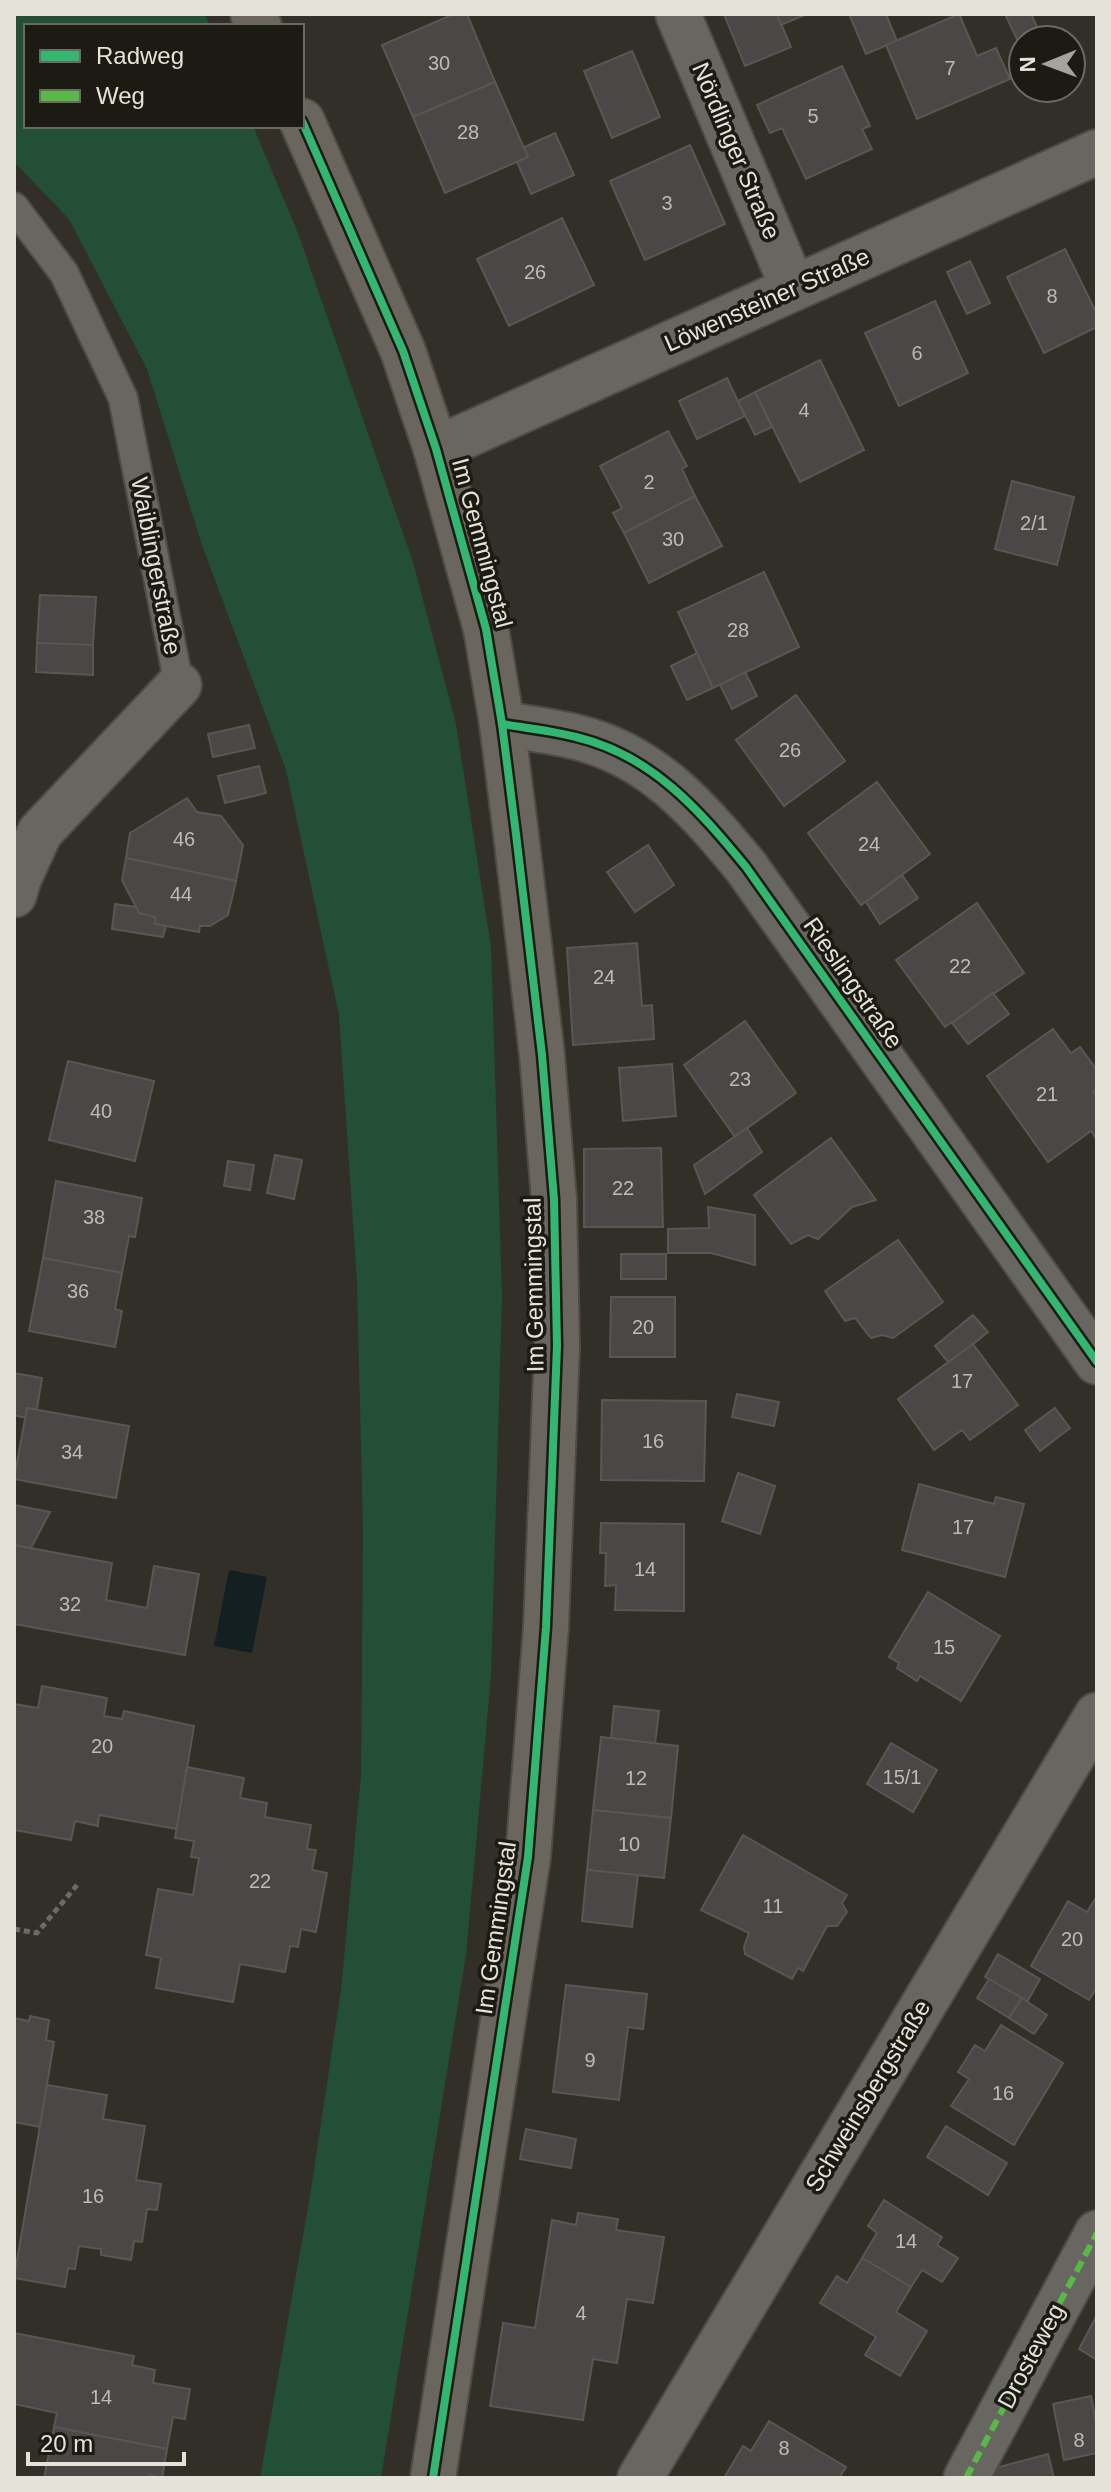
<svg xmlns="http://www.w3.org/2000/svg" width="1111" height="2492" font-family="Helvetica,sans-serif">
<rect width="100%" height="100%" fill="#312f27"/>
<path fill="#234f37" d="M14,14H205L210,26H26V126H253L298,233L413,562L456,724L491,947L502,1296L491,1676L466,1955L381,2478H260L311,2190L341,1990L361,1775L363,1530L357,1282L339,1015L286,770L202,545L147,369L69,219L14,162Z"/>
<path fill="#122022" d="M229,1570L267,1577L252,1653L214,1646Z"/>
<g fill="#4a4746" stroke="#595654" stroke-width="2">
<path d="M454,14H467L495,82L413,117L382,45Z"/>
<path d="M724,14H777L791,47L745,66Z"/>
<path d="M777,14H807L781,25Z"/>
<path d="M849,14H886L897,41L866,54Z"/>
<path d="M959,14L977,56L996,48L1010,79L917,119L886,45Z"/>
<path d="M1005,14H1031L1043,40H1023V52Z"/>
<path d="M632,51L660,117L612,138L584,71Z"/>
<path d="M842,66L870,126L862,129L872,149L806,179L782,128L770,133L757,105Z"/>
<path d="M495,82L528,157L445,193L413,117Z"/>
<path d="M555,133L574,175L531,194L517,162L528,157L524,147Z"/>
<path d="M690,145L725,224L645,260L610,181Z"/>
<path d="M562,218L594,285L509,326L477,259Z"/>
<path d="M1065,249L1097,314V327L1044,353L1007,277Z"/>
<path d="M970,261L990,303L967,314L947,272Z"/>
<path d="M935,301L968,373L899,406L865,333Z"/>
<path d="M820,360L864,450L800,482L755,392Z"/>
<path d="M727,378L745,416L697,439L679,401Z"/>
<path d="M755,392L772,427L755,435L738,401Z"/>
<path d="M668,431L687,466L682,469L695,496L624,533L613,513L622,508L600,466Z"/>
<path d="M1012,481L1074,497L1057,565L995,549Z"/>
<path d="M695,496L722,546L649,583L624,533Z"/>
<path d="M764,572L799,647L713,688L678,612Z"/>
<path d="M40,595L96,597L93,645L37,643Z"/>
<path d="M37,643L93,645V675L36,672Z"/>
<path d="M697,653L713,688L687,700L671,666Z"/>
<path d="M745,672L757,696L732,709L720,685Z"/>
<path d="M796,695L845,761L784,806L736,740Z"/>
<path d="M249,725L255,748L213,757L208,734Z"/>
<path d="M259,766L266,793L225,803L218,776Z"/>
<path d="M877,782L930,854L861,905L808,833Z"/>
<path d="M187,798L197,812L221,816L243,845L236,881L126,858L130,833Z"/>
<path d="M648,845L674,885L635,912L607,872Z"/>
<path d="M126,858L236,881L228,915L210,926H200L199,932L155,924V917L139,913L122,880Z"/>
<path d="M902,875L918,898L880,924L866,902Z"/>
<path d="M977,903L1024,973L945,1027L896,960Z"/>
<path d="M115,904L136,907L139,913L155,917V924L166,926L163,937L112,929Z"/>
<path d="M637,943L642,1006L652,1005L654,1039L573,1045L567,948Z"/>
<path d="M993,993L1009,1014L968,1044L952,1023Z"/>
<path d="M745,1021L796,1093L735,1137L684,1065Z"/>
<path d="M1053,1029L1071,1053L1080,1047L1097,1070V1088L1093,1091L1097,1097V1140L1091,1131L1048,1162L987,1076Z"/>
<path d="M68,1061L154,1081L135,1161L49,1140Z"/>
<path d="M672,1064L676,1116L623,1121L619,1068Z"/>
<path d="M747,1128L762,1152L705,1194L694,1165Z"/>
<path d="M831,1138L876,1200L852,1207L818,1239L808,1235L791,1244L754,1195Z"/>
<path d="M661,1148L663,1227H584V1149Z"/>
<path d="M275,1155L302,1160L294,1199L267,1193Z"/>
<path d="M228,1161L254,1165L250,1190L224,1186Z"/>
<path d="M56,1181L142,1198L135,1237L129,1236L122,1273L43,1258Z"/>
<path d="M708,1207L755,1215V1265L711,1253H668V1229L709,1228Z"/>
<path d="M898,1240L943,1302L893,1338L882,1335L871,1338L855,1318L845,1321L825,1291Z"/>
<rect x="621" y="1254" width="45" height="25"/>
<path d="M43,1258L122,1273L115,1309L122,1311L115,1347L29,1331Z"/>
<path d="M611,1297H675V1357H610Z"/>
<path d="M973,1315L988,1332L949,1363L935,1346Z"/>
<path d="M973,1344L1018,1405L970,1440L962,1430L934,1450L898,1399Z"/>
<path d="M14,1373L42,1378L37,1409L27,1408L26,1418L14,1415Z"/>
<path d="M737,1394L779,1402L774,1426L732,1417Z"/>
<path d="M602,1400L706,1401L704,1481L601,1480Z"/>
<path d="M27,1408L129,1426L116,1498L14,1479Z"/>
<path d="M1055,1408L1070,1428L1040,1451L1025,1430Z"/>
<path d="M738,1473L775,1486L760,1534L722,1521Z"/>
<path d="M919,1484L994,1504L996,1497L1024,1504L1005,1577L902,1550Z"/>
<path d="M14,1505L50,1512L31,1548L14,1545Z"/>
<path d="M601,1523L684,1524V1611L615,1610L616,1585L605,1586L606,1553H600Z"/>
<path d="M14,1545L112,1563L106,1600L147,1608L154,1566L199,1574L185,1655L14,1624Z"/>
<path d="M928,1592L1000,1636L961,1701L920,1676L917,1681L897,1668L899,1663L889,1657Z"/>
<path d="M42,1686L107,1698L104,1716L122,1719L124,1711L194,1726L177,1829L99,1815L98,1826L75,1821L71,1840L14,1830V1704L38,1708Z"/>
<path d="M614,1706L659,1711L655,1744L611,1738Z"/>
<path d="M601,1737L678,1746L671,1818L593,1810Z"/>
<path d="M891,1743L937,1770L913,1812L867,1784Z"/>
<path d="M187,1767L244,1778L240,1798L267,1803L265,1817L311,1825L307,1849L316,1850L312,1870L327,1873L316,1932L301,1929L298,1947L290,1946L285,1972L240,1964L233,2002L156,1988L161,1958L146,1955L158,1889L193,1895L199,1858L191,1857L194,1841L175,1838Z"/>
<path d="M593,1810L671,1818L664,1878L587,1870Z"/>
<path d="M743,1835L847,1895L842,1903L847,1912L837,1926H827L803,1971L798,1968L792,1979L745,1954L744,1947L749,1933L701,1910Z"/>
<path d="M587,1870L638,1875L632,1927L582,1921Z"/>
<path d="M1097,1896V1987L1089,2000L1031,1966L1068,1901L1087,1912Z"/>
<path d="M998,1954L1040,1979L1027,2002L985,1977Z"/>
<path d="M989,1979L1022,1998L1009,2018L977,1998Z"/>
<path d="M566,1985L647,1994L643,2029L628,2027L619,2100L553,2092Z"/>
<path d="M1022,1998L1047,2015L1034,2034L1009,2018Z"/>
<path d="M30,2016L49,2020L46,2040L54,2042L40,2127L14,2122V2018L29,2021Z"/>
<path d="M1001,2025L1063,2063L1014,2145L951,2106L969,2079L958,2072L975,2045L985,2051Z"/>
<path d="M47,2085L107,2095L103,2119L145,2126L136,2180L161,2184L157,2210L147,2209L142,2242L134,2241L131,2260L101,2255V2249L79,2246L75,2269L68,2268L65,2287L14,2278Z"/>
<path d="M946,2126L1007,2163L988,2195L927,2157Z"/>
<path d="M526,2129L576,2139L571,2168L520,2159Z"/>
<path d="M884,2200L942,2237L937,2245L958,2258L942,2282L922,2270L911,2287L862,2258L877,2233L868,2226Z"/>
<path d="M578,2213L618,2219L616,2230L664,2237L653,2303L627,2299L617,2363L593,2359L583,2420L490,2406L503,2323L535,2328L552,2220L576,2225Z"/>
<path d="M862,2258L911,2287L896,2312L927,2331L900,2376L865,2355L876,2337L820,2303L837,2276L847,2283Z"/>
<path d="M1097,2315V2360L1079,2349Z"/>
<path d="M14,2333L134,2356L132,2365L155,2370L153,2383L190,2389L185,2419L173,2417L167,2449L54,2427L57,2413L14,2404Z"/>
<path d="M1091,2396L1097,2427V2453L1064,2460L1053,2404Z"/>
<path d="M769,2421L846,2467L839,2478H724L743,2446L751,2451Z"/>
<path d="M54,2427L167,2449L162,2478L149,2475V2478H44Z"/>
<path d="M1048,2454L1054,2478H994L992,2469Z"/>
</g>
<g fill="none" stroke-linecap="round" stroke-linejoin="round">
<g stroke="#4d4b45" stroke-width="32">
<path id="lane" d="M14,207L64,273L123,398L179,685"/>
</g>
<g stroke="#4d4b45" stroke-width="48">
<g id="street">
<path d="M678,14L793,288"/>
<path d="M436,449L1097,152"/>
<path d="M502,724C527,728 552,731 576,737C652,755 699,810 746,867L1097,1362"/>
<path d="M14,895L19,878L40,832L179,685"/>
<path d="M640,2478L1097,1715"/>
<path d="M966,2478L1097,2233"/>
</g>
</g>
<g stroke="#4d4b45" stroke-width="48">
<g id="secondary">
<path d="M253,14L259,26"/>
<path d="M302,121L403,351L436,449L486,629L502,724L516,834L542,1055L554,1199L557,1346L546,1627L528,1857L433,2478"/>
</g>
</g>
<path stroke="#6c6a64" stroke-width="5" stroke-dasharray="6 4" stroke-linecap="butt" d="M14,1929L37,1933L77,1885"/>
<use href="#lane" stroke="#686660" stroke-width="28"/>
<use href="#street" stroke="#686660" stroke-width="44"/>
<use href="#secondary" stroke="#6a665e" stroke-width="44"/>
<path stroke="#58b947" stroke-width="6" stroke-dasharray="12 6" stroke-linecap="butt" d="M966,2478L1097,2233"/>
<g stroke="#1b1a13" stroke-width="13">
<g id="cycleway">
<path d="M302,121L403,351L436,449L486,629L502,724L516,834L542,1055L554,1199L557,1346L546,1627L528,1857L433,2478"/>
<path d="M502,724C527,728 552,731 576,737C652,755 699,810 746,867L1097,1362"/>
</g>
</g>
<use href="#cycleway" stroke="#33b770" stroke-width="8"/>
</g>
<g text-anchor="middle" stroke-width="7" stroke-linejoin="round" paint-order="stroke">
<g font-size="20" fill="#bebbb4">
<text x="439" y="70">30</text>
<text x="950" y="75">7</text>
<text x="813" y="123">5</text>
<text x="468" y="139">28</text>
<text x="667" y="210">3</text>
<text x="535" y="279">26</text>
<text x="1052" y="303">8</text>
<text x="917" y="360">6</text>
<text x="804" y="417">4</text>
<text x="649" y="489">2</text>
<text x="1034" y="530">2/1</text>
<text x="673" y="546">30</text>
<text x="738" y="637">28</text>
<text x="790" y="757">26</text>
<text x="184" y="846">46</text>
<text x="869" y="851">24</text>
<text x="181" y="901">44</text>
<text x="960" y="973">22</text>
<text x="604" y="984">24</text>
<text x="740" y="1086">23</text>
<text x="1047" y="1101">21</text>
<text x="101" y="1118">40</text>
<text x="623" y="1195">22</text>
<text x="94" y="1224">38</text>
<text x="78" y="1298">36</text>
<text x="643" y="1334">20</text>
<text x="962" y="1388">17</text>
<text x="653" y="1448">16</text>
<text x="72" y="1459">34</text>
<text x="963" y="1534">17</text>
<text x="645" y="1576">14</text>
<text x="70" y="1611">32</text>
<text x="944" y="1654">15</text>
<text x="102" y="1753">20</text>
<text x="902" y="1784">15/1</text>
<text x="636" y="1785">12</text>
<text x="629" y="1851">10</text>
<text x="260" y="1888">22</text>
<text x="773" y="1913">11</text>
<text x="1072" y="1946">20</text>
<text x="590" y="2067">9</text>
<text x="1003" y="2100">16</text>
<text x="93" y="2203">16</text>
<text x="906" y="2248">14</text>
<text x="581" y="2320">4</text>
<text x="101" y="2404">14</text>
<text x="1079" y="2447">8</text>
<text x="784" y="2455">8</text>
</g>
<g font-size="24" fill="#e4e2d9" stroke="#1b1a13">
<text transform="translate(736 151) rotate(67)" y="8">Nördlinger Straße</text>
<text transform="translate(767 300) rotate(-24)" y="8">Löwensteiner Straße</text>
<text transform="translate(482 543) rotate(75)" y="8">Im Gemmingstal</text>
<text transform="translate(156 566) rotate(79)" y="8">Waiblingerstraße</text>
<text transform="translate(853 983) rotate(55)" y="8">Rieslingstraße</text>
<text transform="translate(534 1285) rotate(-91)" y="8">Im Gemmingstal</text>
<text transform="translate(496 1928) rotate(-82)" y="8">Im Gemmingstal</text>
<text transform="translate(868 2096) rotate(-59)" y="8">Schweinsbergstraße</text>
<text transform="translate(1031 2356) rotate(-62)" y="8">Drosteweg</text>
</g>
</g>
<rect width="1111" height="2492" fill="none" stroke="#e4e2d9" stroke-width="32"/>
<rect x="24" y="24" width="280" height="104" fill="#1b1a13" stroke="#6b6a62" stroke-width="2"/>
<rect x="40" y="50" width="40" height="12" fill="#33b770" stroke="#6b6a62" stroke-width="2"/>
<text x="96" y="64" font-size="24" fill="#e4e2d9">Radweg</text>
<rect x="40" y="90" width="40" height="12" fill="#58b947" stroke="#6b6a62" stroke-width="2"/>
<text x="96" y="104" font-size="24" fill="#e4e2d9">Weg</text>
<g transform="translate(1047 64) rotate(269)"><circle r="38" fill="#1b1a13" stroke="#6b6a62" stroke-width="2"/>
<path d="M0-6L14 30L0 20L-14 30Z" fill="#a5a39b"/>
<text y="-12" font-size="22" font-weight="bold" text-anchor="middle" fill="#e4e2d9">N</text>
</g>
<path d="M28 2452v12h156v-12" fill="none" stroke="#e4e2d9" stroke-width="4"/>
<text x="40" y="2452" font-size="24" fill="#e4e2d9" stroke="#1b1a13" stroke-width="6" paint-order="stroke">20 m</text>
</svg>
